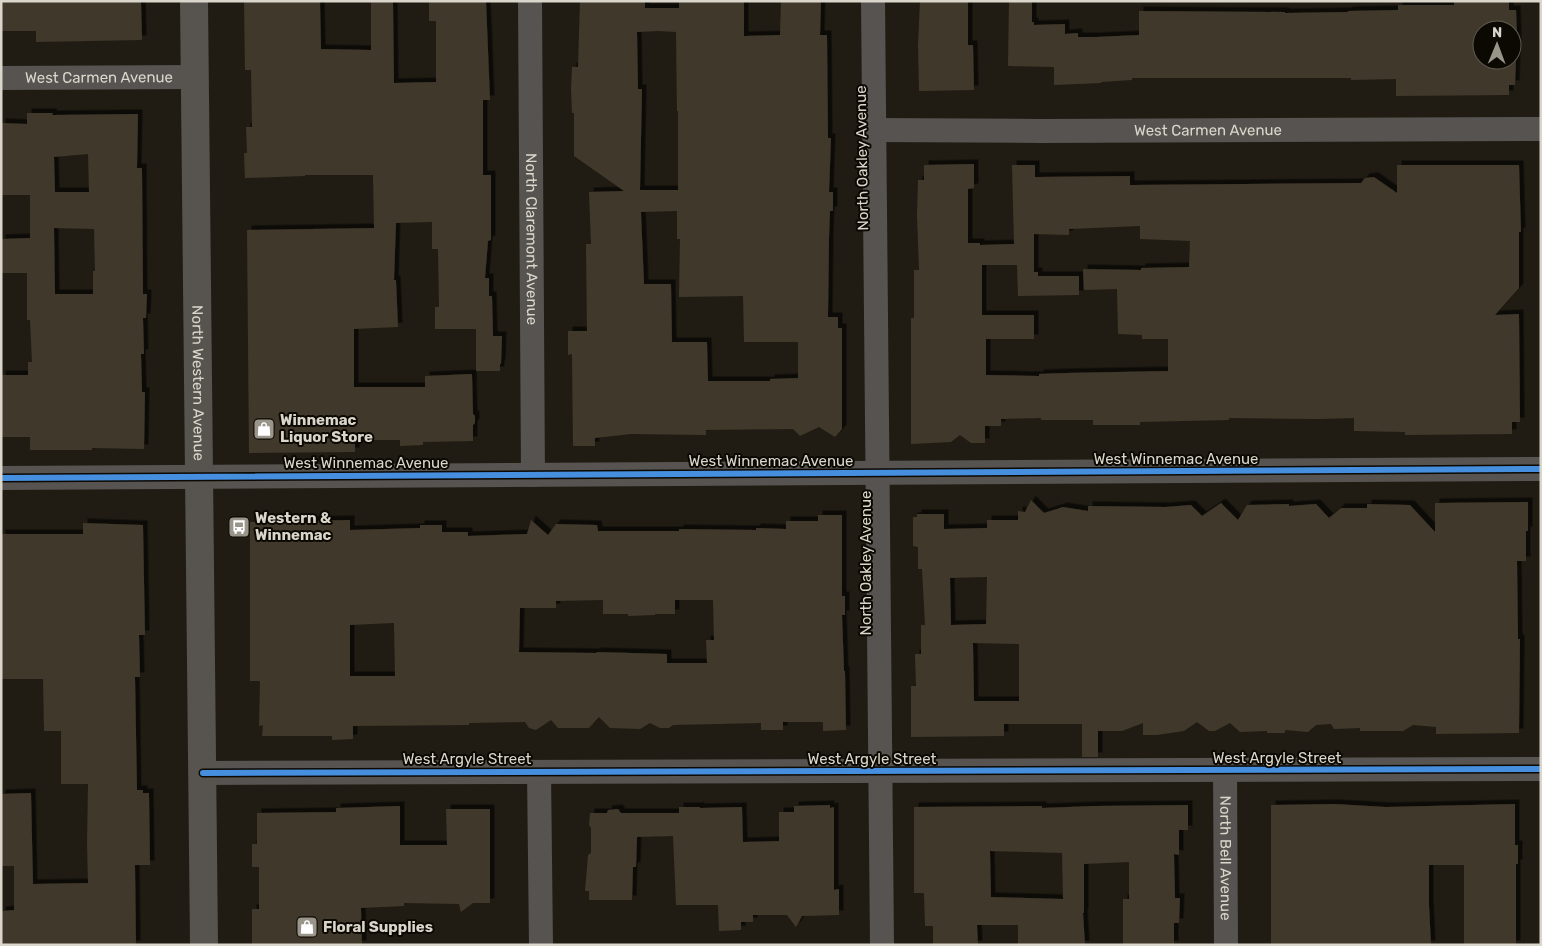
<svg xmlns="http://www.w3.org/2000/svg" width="1542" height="946" font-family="Rubik,sans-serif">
<defs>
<filter id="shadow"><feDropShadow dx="4.5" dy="-4.5" stdDeviation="0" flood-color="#0009"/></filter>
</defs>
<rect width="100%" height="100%" fill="#201c13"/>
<g fill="#40382a" fill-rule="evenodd" filter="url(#shadow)">
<path d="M1,1H141L142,40L36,42V31H1Z"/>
<path d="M244,1H320L321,49L371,50V1H393L394,83L436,82V21H429V1H486L490,100H483V175H491V240L488,241L485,278H489V296H492L493,336H502L501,364H500V371H476V329H435V307H439L438,249H432V222L396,223L394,280H396L398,327L354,329V387H425V376L472,374L473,414L475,416V423L473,425V441L423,442V445L400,446V440H355V452L249,453L247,230L374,228L373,175H305V176L245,178L244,153H247L246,127H252L251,70H245Z"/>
<path d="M580,1H645V8H679V1H744V36L780,35L781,1H821L820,35H827L828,138H831L829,192H833V211H830L829,237L828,317H838V328H842V429L835,437L819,427L800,436L793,429L706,430V435L631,434L595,438V446H573L572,354L568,355V331H587L586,244H591L589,192L624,191L574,156V113H572L571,89L572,67H578ZM659,31L676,32L677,111H678V190H640L642,89H638L637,32ZM677,211V239H680L679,297L743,296L744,342H798V378L770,379V381H708L707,342H672L671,284H644L641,212Z"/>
<path d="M920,1H968V45H973L974,90L919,91L918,45Z"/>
<path d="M1009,1H1032V22H1034V25L1065,24V34L1078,33V37H1096L1139,35V11L1285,12V13L1348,12V11L1398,10V5H1454V2H1509V10H1516L1517,35L1515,85H1509V95L1396,96V79L1351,80V78H1132V80L1101,82V83L1054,85V67L1008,66ZM1482,30H1512V60H1482Z"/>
<path d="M27,113H53L52,115L138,114L137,168H142L143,294H147L146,318H143L144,354H141L142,392H145L144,449L92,448V450H30V437H1V375H28V362H32L30,320H27V273H1V239L30,238V195H1V123L27,124ZM88,154L89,192H55L54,157ZM54,228L94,229L95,271H93V294H55Z"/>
<path d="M974,164V188L968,189V243H980V245L1014,244L1012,165H1035V177L1130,176V185L1361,183L1365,178L1374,177L1397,193V165H1519L1521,232H1519V288L1495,315L1519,314L1520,422H1512V434L1405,435V432L1354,431V418L1319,419L1229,418V420L1140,422V425H1093V420H1041V418L1001,419V426H985V443H971L960,435L951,442L911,444V318H914V270H919L917,215L918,180H924V165ZM1140,226V239L1190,241L1189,267L1141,268V270L1083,269L1084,290L1117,289L1118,334L1142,335V339H1168V371L1065,373L1039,374V376L986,375V339H1034V315H982V265H1017L1018,296L1079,295V276H1038V272H1034V234L1069,235V229Z"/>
<path d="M1031,500L1044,513L1063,507L1088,511V506L1165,507L1191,505L1202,516L1221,503L1238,520L1247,505L1289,504V506L1316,504L1329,518L1341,508H1367V504L1410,505L1435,532V503L1528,502V531H1526V561H1517L1518,639H1520L1519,733L1436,734V727L1413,725L1403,731H1360V728L1334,729L1331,724L1316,725L1308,732L1285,730V733H1267V731L1240,732L1230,723L1215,731H1209L1197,722L1184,731L1157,735H1143V723L1122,731H1098V757H1082V724H1004V736L911,737V686H916L915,654H921V625H925L922,569H918V547L913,546V517H917V514H944V529L987,528V520H1018V511L1025,512ZM987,577L986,624L951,625L950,578ZM973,643L1019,644V701H974Z"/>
<path d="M818,515H842V596H845V615H842L844,671H845L846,730L823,731V722H783V730H761V723L673,725L669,728H660L650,723L640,729L610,728L599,717L589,728H558L551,720L536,730L529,728L525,722L469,723V725L353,726V739L332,740V736H262L263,725L259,726L260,681H250V522L350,520V530L420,528V525H442V532H468V536L527,534L531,520L548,535L556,524L597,525L598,531H679V529L756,530V528L786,529V521H818ZM603,600V614H628V616L655,615V614H675V600H713L714,640H706L707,663H667V654L596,652L597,653L519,652L520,608H556V601ZM394,623L395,676H350V625Z"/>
<path d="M83,523L143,525L145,635H139L140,677H135L137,790H143V793H149L150,865H135L136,945H1V911L14,910V866H1V794L31,793L33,884L88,883L87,844L88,784H61V731H44L43,679H1V534H83Z"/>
<path d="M1335,804L1386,807L1515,804V845H1518V864H1516V945H1464V865H1429V905L1431,945H1271V805Z"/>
<path d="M830,805V808L834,807V890L839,889V915L802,916L796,927L787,915H753V922H741V930L719,931L718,905H676L673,836L637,837L636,867H633L632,900H589V891H585L588,855L591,853V828L589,825L590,813H607L608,810L618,809L621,813H679V807H700V808L742,807L743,842L779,841V812H794V806Z"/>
<path d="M1188,805V830H1179V855L1174,854L1175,898H1180L1179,923H1174V945H1123V899H1129V862L1084,864V913H1083L1085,945H1018V925H977L978,945H933V926H925L924,893H914V807L1042,806V808L1094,806ZM990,851L1062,853L1063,899L991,897Z"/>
<path d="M400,806V845H447L446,809H490V903H473L461,912L459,904L404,903V906L361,908L362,945H252V909H259V867H252V844H257V813L336,812V808Z"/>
</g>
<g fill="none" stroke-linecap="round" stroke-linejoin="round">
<g stroke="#565350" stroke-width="24">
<path id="s1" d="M530,1L533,475"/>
<path d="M873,1L882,945"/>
<path id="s2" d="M1,78L195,77"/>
<path id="s3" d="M874,130L1041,131L1541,129"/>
<path d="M1,478L1541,469"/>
<path id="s4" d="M1225,770L1226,945"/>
<path d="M539,772L541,945"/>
<path d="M203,773L1541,769"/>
</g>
<path stroke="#57534e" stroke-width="28" id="s5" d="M194,1L204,945"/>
<g stroke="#0c0903" stroke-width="9">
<g id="cycleway">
<path d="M1,478L1541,469"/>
<path d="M203,773L1541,769"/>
</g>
</g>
<use href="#cycleway" stroke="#468fdf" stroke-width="6"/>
</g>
<defs>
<g id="shop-square" transform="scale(1.125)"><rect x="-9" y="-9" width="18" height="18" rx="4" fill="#9a958b" stroke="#0c0903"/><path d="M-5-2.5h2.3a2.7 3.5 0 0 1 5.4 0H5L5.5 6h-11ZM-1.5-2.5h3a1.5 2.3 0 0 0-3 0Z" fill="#fff"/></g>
<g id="bus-square" transform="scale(1.125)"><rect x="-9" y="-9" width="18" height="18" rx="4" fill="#9a958b" stroke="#0c0903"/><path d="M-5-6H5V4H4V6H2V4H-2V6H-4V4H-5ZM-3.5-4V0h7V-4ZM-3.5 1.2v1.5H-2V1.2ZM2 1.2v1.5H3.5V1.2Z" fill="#fff"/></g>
</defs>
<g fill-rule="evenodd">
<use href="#shop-square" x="264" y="429"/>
<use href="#bus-square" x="239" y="527"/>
<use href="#shop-square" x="307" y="927"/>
</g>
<g text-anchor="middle" stroke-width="4" stroke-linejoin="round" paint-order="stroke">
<g font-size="15" fill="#dbd6cb" stroke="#0c0903">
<text dy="5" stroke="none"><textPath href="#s2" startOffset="98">West Carmen Avenue</textPath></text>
<text dy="5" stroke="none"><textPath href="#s3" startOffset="334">West Carmen Avenue</textPath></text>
<text transform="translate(862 158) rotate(-91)" y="5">North Oakley Avenue</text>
<text dy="5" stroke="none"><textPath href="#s1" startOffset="238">North Claremont Avenue</textPath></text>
<text dy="5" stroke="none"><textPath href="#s5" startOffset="382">North Western Avenue</textPath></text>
<text x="1176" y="464">West Winnemac Avenue</text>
<text x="771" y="466">West Winnemac Avenue</text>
<text x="366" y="468">West Winnemac Avenue</text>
<text transform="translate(866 563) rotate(-90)" y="5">North Oakley Avenue</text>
<text x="1277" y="763">West Argyle Street</text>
<text x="467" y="764">West Argyle Street</text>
<text x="872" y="764">West Argyle Street</text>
<text dy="5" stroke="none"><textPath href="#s4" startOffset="88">North Bell Avenue</textPath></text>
</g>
<g font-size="15" font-weight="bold" fill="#dbd6cb" stroke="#0c0903" text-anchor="start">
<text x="280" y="425">Winnemac<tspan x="280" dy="17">Liquor Store</tspan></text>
<text x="255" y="523">Western &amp;<tspan x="255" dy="17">Winnemac</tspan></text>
<text x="323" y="932">Floral Supplies</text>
</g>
</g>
<rect width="1542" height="946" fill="none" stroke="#dbd6cb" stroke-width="5"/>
<g transform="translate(1497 45) rotate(1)"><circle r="24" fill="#0c0903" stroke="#5f5b53"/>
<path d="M0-4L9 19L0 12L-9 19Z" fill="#9a958b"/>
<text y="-8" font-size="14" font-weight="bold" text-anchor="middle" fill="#dbd6cb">N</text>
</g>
</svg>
